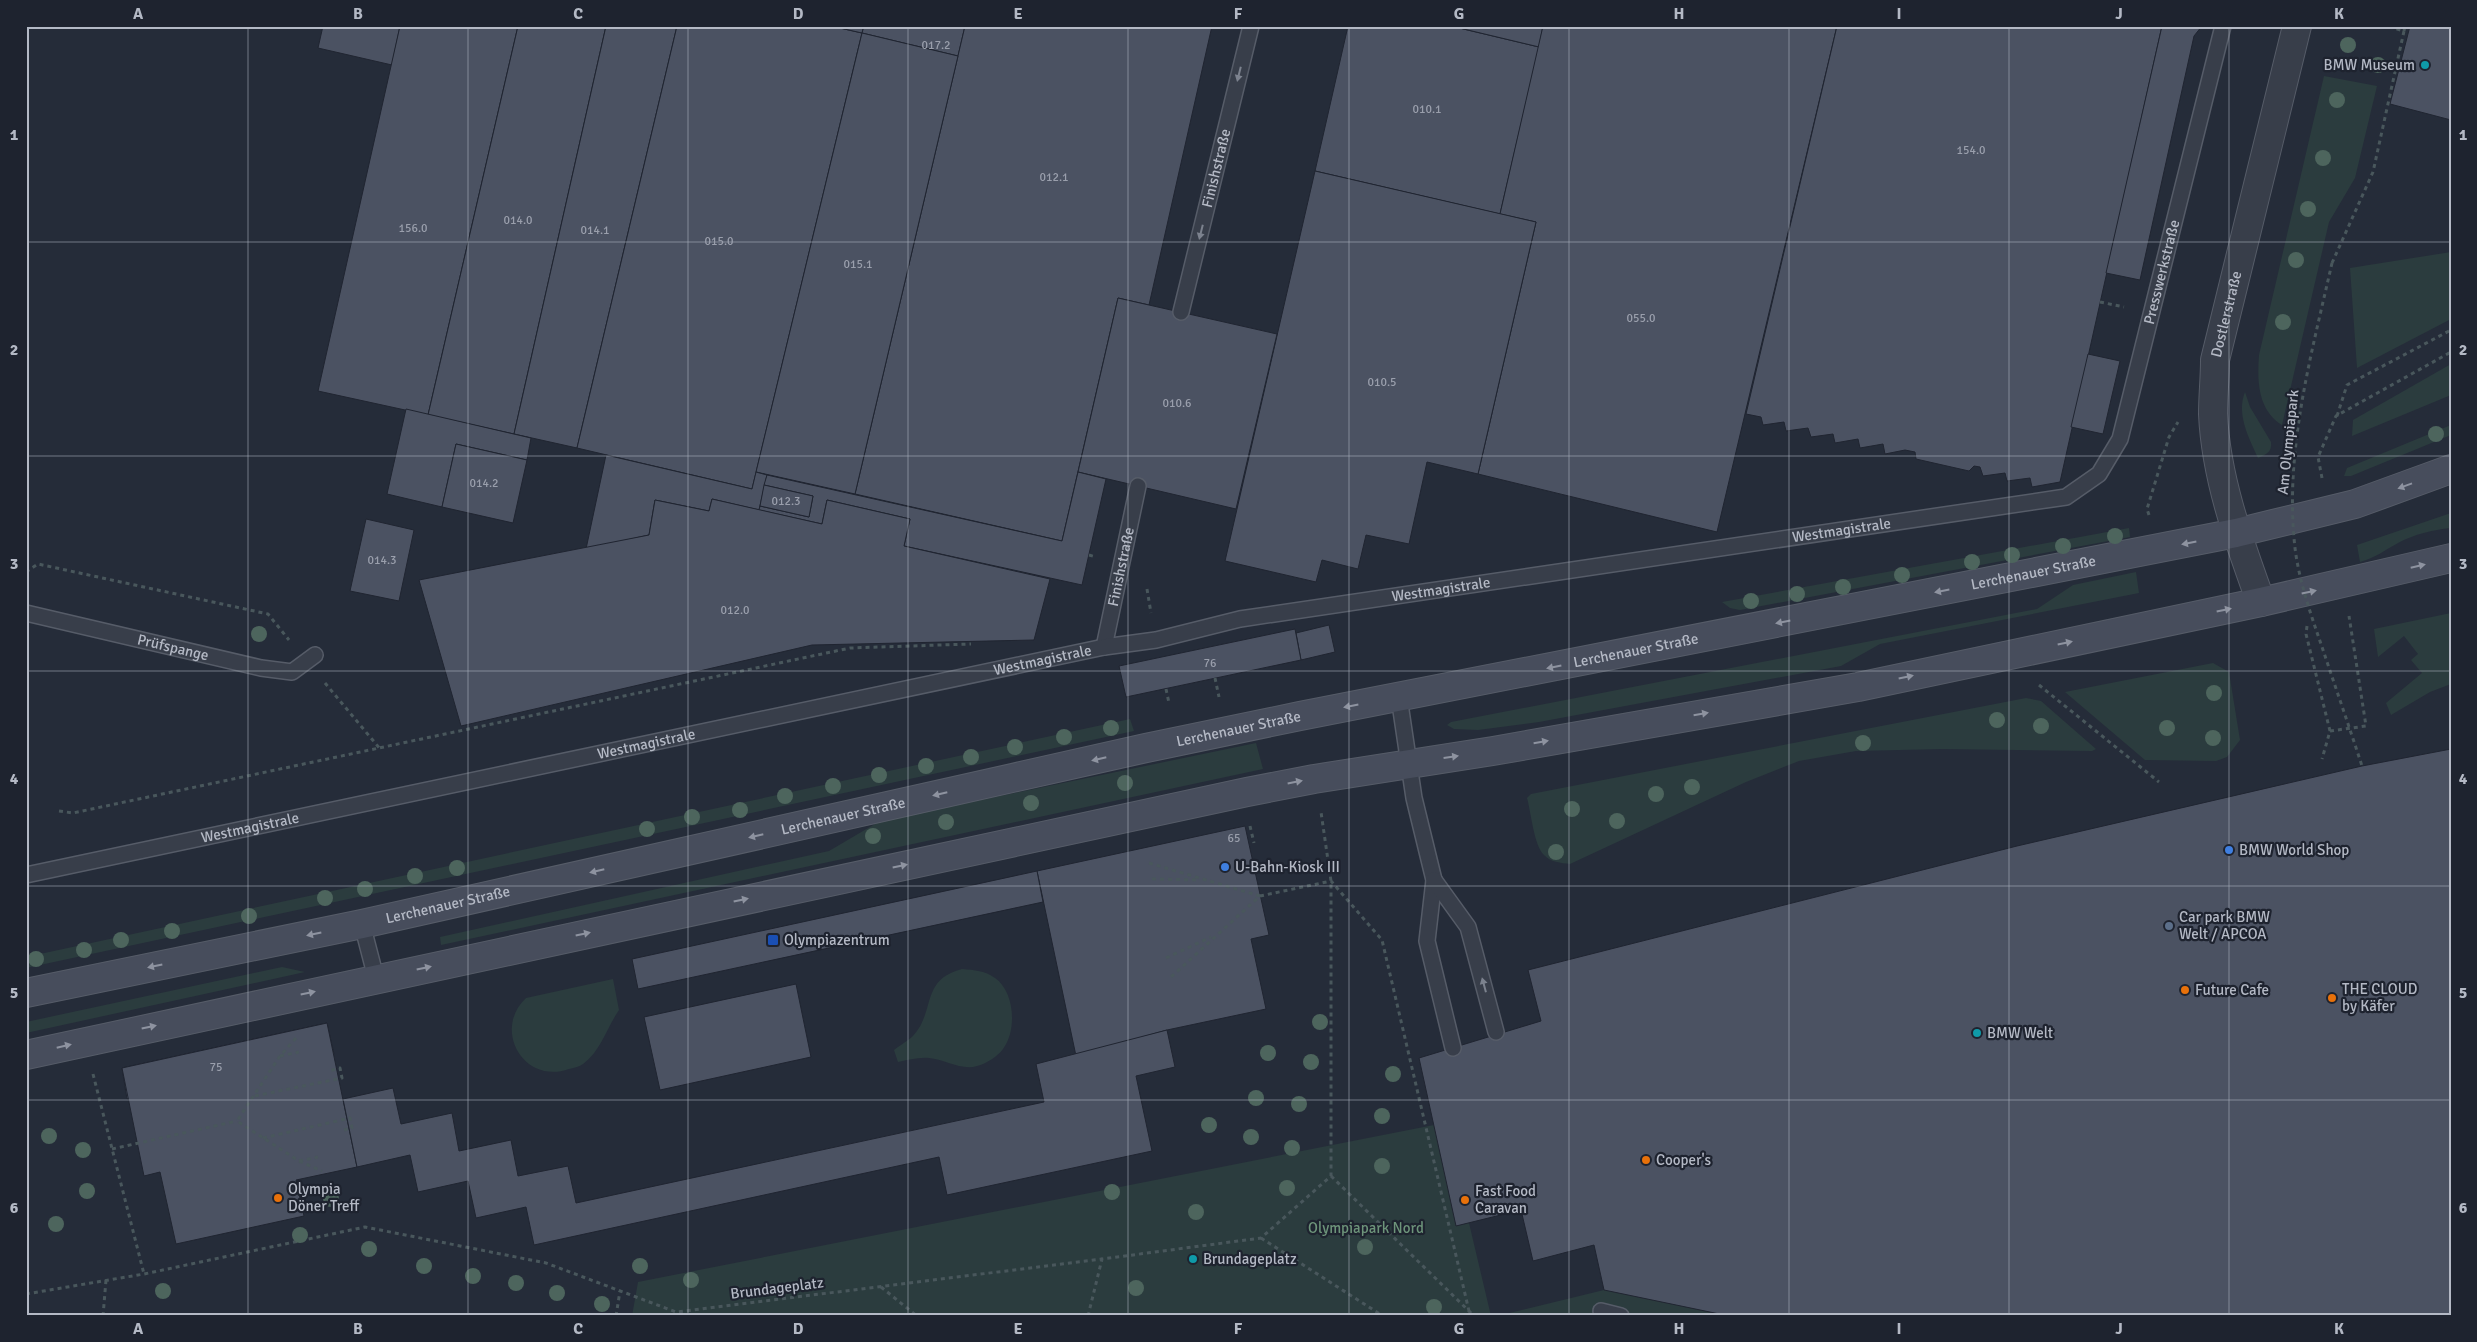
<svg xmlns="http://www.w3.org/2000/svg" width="2477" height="1342" font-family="Signika,sans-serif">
<rect width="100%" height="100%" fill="#252c39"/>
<g fill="#2b3c3e">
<path d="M2324,76L2377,86L2355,178L2329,222L2282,425C2258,410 2257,382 2259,355Z"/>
<path d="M2451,252V319L2357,368L2350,268Z"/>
<path d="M2451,364V395L2352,436L2353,420Z"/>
<path d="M2245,392L2250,407L2271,442C2272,452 2267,454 2258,458C2249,438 2236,414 2245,392Z"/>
<path d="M2451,425V435L2351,476H2344L2347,468Z"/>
<path d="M2451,513V528C2432,530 2415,534 2398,543C2385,550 2375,558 2360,562L2357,545Z"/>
<path d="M2129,528L2130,537L1740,610L1730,608L1722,602Z"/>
<path d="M2136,572L2139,593L1880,644L1841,666L1539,722L1478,730L1454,729L1447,725L1451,722L2037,609L2073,585Z"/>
<path d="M2451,613V684L2430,692L2391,715L2386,703L2422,673L2411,660L2418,654L2404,636L2378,657L2374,629Z"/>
<path d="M2213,663L2229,672L2240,740L2227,757L2216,761L2145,760L2065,692Z"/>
<path d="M2026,698L2041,701L2096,749L2092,751L1942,749L1856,751L1799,761L1746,782L1570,864C1561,863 1550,862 1544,855C1534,846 1531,812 1527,798L1531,794Z"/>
<path d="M1130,719L1134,731L26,968V957Z"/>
<path d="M1256,743L1263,769L441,945L440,937L829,851L880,821Z"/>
<path d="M282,967L305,972L26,1033V1022Z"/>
<path d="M962,969C974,970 986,971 995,978C1015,992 1017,1031 1003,1049C998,1056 986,1064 977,1066C962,1071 944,1059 929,1058C919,1057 908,1060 898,1062L894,1050C900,1045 908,1041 913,1036C936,1011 920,980 962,969Z"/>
<path d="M613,979L619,1010C607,1027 601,1051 583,1064C579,1067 573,1068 569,1069C524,1085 492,1030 526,998Z"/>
<path d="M1434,1125L1456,1226L1469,1223L1491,1316H632L638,1282Z"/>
<path d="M1604,1290L1729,1316H1497Z"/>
</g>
<g fill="#4b5262" stroke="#202531">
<path d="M323,26H400L392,65L318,48Z"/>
<path d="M400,26H518L428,415L318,391Z"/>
<path d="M518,26H606L514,434L428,415Z"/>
<path d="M606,26H677L577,448L514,434Z"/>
<path d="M677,26H831L862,33L752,489L577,448Z"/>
<path d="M831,26H864L862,33Z"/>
<path d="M864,26H965L958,56L862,33Z"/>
<path d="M965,26H1212L1149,305L1118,298L1062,541L855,494Z"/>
<path d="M1348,26H1451L1539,47L1500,214L1315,171Z"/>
<path d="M1451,26H1543L1539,47Z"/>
<path d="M1543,26H1837L1717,532L1478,474L1536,222L1500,214Z"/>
<path d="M1837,26H2162L2060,482L2032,487L2030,478L2007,481L2005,473L1983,476L1980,467L1974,466L1969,471L1916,459L1915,452L1905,450L1885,454L1883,444L1860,448L1858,439L1835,443L1833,434L1811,437L1808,428L1786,431L1784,422L1763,425L1761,417L1746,414Z"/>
<path d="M2162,26H2202L2194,36L2140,280L2106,273Z"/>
<path d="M2410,26H2451V120L2390,104Z"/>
<path d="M862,33L958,56L855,494L756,472Z"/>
<path d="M1315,171L1536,222L1478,474L1427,462L1409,544L1366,535L1358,569L1322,560L1316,582L1225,561Z"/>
<path d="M1118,298L1277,334L1236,509L1078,472Z"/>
<path d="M2088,354L2120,361L2103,434L2071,427Z"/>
<path d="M406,409L531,438L527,460L456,444L442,507L387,494Z"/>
<path d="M456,444L527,460L513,523L442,507Z"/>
<path d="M606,455L752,489L756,472L767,475L759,510L712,499L709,511L655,500L649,535L586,549Z"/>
<path d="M1078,472L1106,479L1082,585L904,546L910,519L827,500L822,524L759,510L760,506L809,517L813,496L764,485L767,475L1062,541Z"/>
<path d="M764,485L813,496L809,517L760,506Z"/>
<path d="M712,499L822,524L827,500L910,519L904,546L1050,579L1034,640L812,645L461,726L419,580L649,535L655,500L709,511Z"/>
<path d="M366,519L414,530L399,601L350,591Z"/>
<path d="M1329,625L1335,652L1301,660L1296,633Z"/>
<path d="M1295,629L1301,660L1126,697L1119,666Z"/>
<path d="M2451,749V1316H1729L1604,1290L1594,1245L1533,1261L1521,1210L1456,1226L1419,1058L1541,1021L1528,970L2017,846L2362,766Z"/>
<path d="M1245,826L1269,935L1251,939L1266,1009L1167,1030L1076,1056L1037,871Z"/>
<path d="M1037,871L1043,902L638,989L632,959Z"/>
<path d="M796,984L811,1057L660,1090L644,1017Z"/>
<path d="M327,1023L334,1054L127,1099L122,1068Z"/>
<path d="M327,1023L357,1167L296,1180L304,1216L176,1244L160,1172L144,1176L122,1068Z"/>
<path d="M1167,1030L1175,1067L1136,1076L1152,1151L947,1195L939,1157L534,1245L526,1207L476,1218L468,1181L418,1192L410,1155L357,1167L343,1099L393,1088L401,1124L452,1113L459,1151L511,1140L518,1176L568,1166L576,1203L1044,1102L1036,1064Z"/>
</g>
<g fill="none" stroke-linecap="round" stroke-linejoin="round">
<g stroke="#565c68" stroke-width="18">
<g id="service">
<path id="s1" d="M1181,312L1251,26"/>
<path id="s2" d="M26,613L261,668L292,672L315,655"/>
<path id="s3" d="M1104,647L1138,486"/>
<path d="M1399,697L1414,798L1434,880L1427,941L1453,1048"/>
<path id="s4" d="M26,875L1104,647L1156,640L1240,619L2066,497L2099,474L2120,439L2223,26"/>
<path d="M1434,880L1468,927L1496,1032"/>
<path d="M362,924L376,978"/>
<path d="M1601,1311L1621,1316"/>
</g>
</g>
<g stroke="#565c68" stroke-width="30">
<g id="minor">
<path id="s5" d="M2261,602C2239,541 2216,479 2213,414C2213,396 2215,378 2215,360L2297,26"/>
</g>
</g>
<g stroke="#565c68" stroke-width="30">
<g id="secondary">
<path id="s6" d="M26,993L362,924L1146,748L1300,716L2236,533L2355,504L2451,469"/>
<path d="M26,1055L1247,792L1314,779L1493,751L1858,687L2261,602L2451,558"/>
</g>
</g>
<g stroke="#49575c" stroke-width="3" stroke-dasharray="4 4" stroke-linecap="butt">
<path d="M2404,31L2405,26"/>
<path d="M2332,263L2373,172L2404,31L2386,26"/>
<path d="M2100,302L2124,307"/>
<path d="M2337,416L2347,385L2451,330"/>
<path d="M2322,478L2318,457L2336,416L2451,352"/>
<path d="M2149,515L2147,509L2169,437L2178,422"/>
<path d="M1089,555L1096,557"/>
<path d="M26,572L38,564L268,614L289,640"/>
<path d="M1147,589L1151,613"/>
<path d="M2307,626L2306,634L2330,731L2322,759"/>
<path d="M1215,678L1219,697"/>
<path d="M325,683L381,750"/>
<path d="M2039,685L2159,782"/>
<path d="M1166,689L1169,703"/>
<path d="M2330,731L2366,726L2349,616"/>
<path d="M59,811L73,813L850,648L971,644"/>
<path d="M1250,826L1254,843"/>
<path d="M1149,863L1260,896L1171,977"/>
<path d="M1152,879L1199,880"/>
<path d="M1260,896L1331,881L1382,940L1469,1311"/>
<path d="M1166,958L1211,937"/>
<path d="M296,1038L280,1056L237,1121L299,1161L322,1171"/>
<path d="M280,1056L299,1052"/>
<path d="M93,1074L144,1274"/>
<path d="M255,1096L342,1078L340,1068L329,1071"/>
<path d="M263,1138L350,1118L352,1128L344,1130"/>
<path d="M112,1149L237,1121"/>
<path d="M299,1161L318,1157"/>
<path d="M1331,1176L1474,1316"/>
<path d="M1261,1238L1383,1316"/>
<path d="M881,1287L917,1316"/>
<path d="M26,1294L144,1274L365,1227L546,1263L676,1312L1102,1259"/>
<path d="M103,1316L106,1280"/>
<path d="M616,1316L620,1291"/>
<path d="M1088,1316L1102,1259L1261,1238L1331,1176V881L1321,812"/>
</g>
<use href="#service" stroke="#383e4a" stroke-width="15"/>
<use href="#minor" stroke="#383e4a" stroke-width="28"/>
<use href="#secondary" stroke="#474d5c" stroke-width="28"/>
<path stroke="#49575c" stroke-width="3" stroke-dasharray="4 4" stroke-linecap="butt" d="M2332,263C2311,356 2284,452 2295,548C2299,581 2311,615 2322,647C2335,686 2349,726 2362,766"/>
</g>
<g fill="#4d655d">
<circle cx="2348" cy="45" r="8"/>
<circle cx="2378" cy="65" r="8"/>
<circle cx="2337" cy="100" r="8"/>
<circle cx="2323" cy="158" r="8"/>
<circle cx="2308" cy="209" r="8"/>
<circle cx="2296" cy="260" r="8"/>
<circle cx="2283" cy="322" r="8"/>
<circle cx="2436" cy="434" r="8"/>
<circle cx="2115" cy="536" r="8"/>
<circle cx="2063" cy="546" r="8"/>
<circle cx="2012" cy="555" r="8"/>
<circle cx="1972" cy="562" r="8"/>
<circle cx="1902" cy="575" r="8"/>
<circle cx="1843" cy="587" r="8"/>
<circle cx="1797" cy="594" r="8"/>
<circle cx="1751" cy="601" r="8"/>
<circle cx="259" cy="634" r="8"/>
<circle cx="2214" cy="693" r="8"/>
<circle cx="1997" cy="720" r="8"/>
<circle cx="2041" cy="726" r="8"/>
<circle cx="1111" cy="728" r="8"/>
<circle cx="2167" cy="728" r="8"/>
<circle cx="1064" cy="737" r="8"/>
<circle cx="2213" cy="738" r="8"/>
<circle cx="1863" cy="743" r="8"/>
<circle cx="1015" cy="747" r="8"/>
<circle cx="971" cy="757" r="8"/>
<circle cx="926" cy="766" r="8"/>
<circle cx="879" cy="775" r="8"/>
<circle cx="1125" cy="783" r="8"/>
<circle cx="833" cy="786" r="8"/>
<circle cx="1692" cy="787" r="8"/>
<circle cx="1656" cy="794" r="8"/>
<circle cx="785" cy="796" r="8"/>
<circle cx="1031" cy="803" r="8"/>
<circle cx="1572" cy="809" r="8"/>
<circle cx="740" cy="810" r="8"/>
<circle cx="692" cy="817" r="8"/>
<circle cx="1617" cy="821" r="8"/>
<circle cx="946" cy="822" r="8"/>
<circle cx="647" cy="829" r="8"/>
<circle cx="873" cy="836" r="8"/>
<circle cx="1556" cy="852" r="8"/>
<circle cx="457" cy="868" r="8"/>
<circle cx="415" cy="876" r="8"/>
<circle cx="365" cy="889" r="8"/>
<circle cx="325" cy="898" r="8"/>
<circle cx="249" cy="916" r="8"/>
<circle cx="172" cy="931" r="8"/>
<circle cx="121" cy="940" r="8"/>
<circle cx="84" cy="950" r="8"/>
<circle cx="36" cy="959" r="8"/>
<circle cx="1320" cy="1022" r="8"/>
<circle cx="1268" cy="1053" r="8"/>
<circle cx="1311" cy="1062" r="8"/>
<circle cx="1393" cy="1074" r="8"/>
<circle cx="1256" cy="1098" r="8"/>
<circle cx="1299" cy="1104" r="8"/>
<circle cx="1382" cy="1116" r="8"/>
<circle cx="1209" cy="1125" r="8"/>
<circle cx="49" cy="1136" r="8"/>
<circle cx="1251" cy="1137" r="8"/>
<circle cx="1292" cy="1148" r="8"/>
<circle cx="83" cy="1150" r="8"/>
<circle cx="1382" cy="1166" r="8"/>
<circle cx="1287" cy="1188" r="8"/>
<circle cx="87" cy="1191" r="8"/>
<circle cx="1112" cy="1192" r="8"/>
<circle cx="331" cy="1199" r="8"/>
<circle cx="1196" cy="1212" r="8"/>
<circle cx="56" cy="1224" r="8"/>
<circle cx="300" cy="1235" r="8"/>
<circle cx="1365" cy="1247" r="8"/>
<circle cx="369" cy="1249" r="8"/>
<circle cx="424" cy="1266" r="8"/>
<circle cx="640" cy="1266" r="8"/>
<circle cx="473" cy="1276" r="8"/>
<circle cx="691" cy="1280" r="8"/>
<circle cx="516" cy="1283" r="8"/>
<circle cx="1136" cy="1288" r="8"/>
<circle cx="163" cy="1291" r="8"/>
<circle cx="557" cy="1293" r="8"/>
<circle cx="602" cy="1304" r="8"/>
<circle cx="1434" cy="1307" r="8"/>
</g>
<defs><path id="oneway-solid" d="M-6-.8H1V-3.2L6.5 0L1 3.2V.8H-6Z" transform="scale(1.25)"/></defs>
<g fill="#7c828e">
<use href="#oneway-solid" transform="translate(1239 74) rotate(104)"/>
<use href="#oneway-solid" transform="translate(1201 232) rotate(104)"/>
<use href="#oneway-solid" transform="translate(1484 985) rotate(-105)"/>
</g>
<g fill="#8e93a0">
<use href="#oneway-solid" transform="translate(2405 486) rotate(160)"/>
<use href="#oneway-solid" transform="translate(2189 543) rotate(169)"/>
<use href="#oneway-solid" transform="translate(2418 566) rotate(-13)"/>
<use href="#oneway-solid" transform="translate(1942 591) rotate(169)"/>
<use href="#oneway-solid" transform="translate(2309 592) rotate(-12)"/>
<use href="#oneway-solid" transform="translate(2224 610) rotate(-12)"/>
<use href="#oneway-solid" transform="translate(1783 622) rotate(169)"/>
<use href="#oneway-solid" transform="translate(2065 643) rotate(-12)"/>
<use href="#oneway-solid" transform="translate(1554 667) rotate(169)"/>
<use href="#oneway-solid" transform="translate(1906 677) rotate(-12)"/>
<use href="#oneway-solid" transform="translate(1351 706) rotate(169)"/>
<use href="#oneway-solid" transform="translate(1701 714) rotate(-10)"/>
<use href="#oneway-solid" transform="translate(1541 742) rotate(-10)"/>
<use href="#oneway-solid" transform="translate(1451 757) rotate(-8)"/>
<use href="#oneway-solid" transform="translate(1099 759) rotate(167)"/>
<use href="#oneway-solid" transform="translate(1295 782) rotate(-11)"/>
<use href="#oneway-solid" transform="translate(940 794) rotate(167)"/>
<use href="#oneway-solid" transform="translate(756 836) rotate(167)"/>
<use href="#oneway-solid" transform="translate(900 866) rotate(-12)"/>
<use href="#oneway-solid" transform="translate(597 871) rotate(167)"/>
<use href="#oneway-solid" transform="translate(741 900) rotate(-12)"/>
<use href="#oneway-solid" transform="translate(314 934) rotate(168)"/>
<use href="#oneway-solid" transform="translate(583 934) rotate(-12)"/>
<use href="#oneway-solid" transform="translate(155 966) rotate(168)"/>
<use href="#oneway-solid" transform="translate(424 968) rotate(-12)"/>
<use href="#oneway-solid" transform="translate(308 993) rotate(-12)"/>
<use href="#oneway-solid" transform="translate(149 1027) rotate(-12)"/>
<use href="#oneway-solid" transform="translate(64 1046) rotate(-13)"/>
</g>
<path fill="none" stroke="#b4b9c5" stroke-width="1" stroke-opacity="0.55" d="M248,26V1316M468,26V1316M688,26V1316M908,26V1316M1128,26V1316M1349,26V1316M1569,26V1316M1789,26V1316M2009,26V1316M2229,26V1316M26,242H2451M26,456H2451M26,671H2451M26,886H2451M26,1100H2451"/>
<g fill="#0f9aa8" stroke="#1e232f" stroke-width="2">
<circle cx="2425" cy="65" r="5"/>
<circle cx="1977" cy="1033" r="5"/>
<circle cx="1193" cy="1259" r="5"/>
</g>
<g fill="#3f7fe0" stroke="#1e232f" stroke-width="2">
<circle cx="2229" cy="850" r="5"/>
<circle cx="1225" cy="867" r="5"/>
</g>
<circle fill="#5c6f8a" stroke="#1e232f" stroke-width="2" cx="2169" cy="926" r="5"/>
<rect fill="#1a4fb4" stroke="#1e232f" stroke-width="2" x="767" y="934" width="12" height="12" rx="2.5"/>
<g fill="#e8710a" stroke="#1e232f" stroke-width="2">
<circle cx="2185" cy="990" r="5"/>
<circle cx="2332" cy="998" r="5"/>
<circle cx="1646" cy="1160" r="5"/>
<circle cx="278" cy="1198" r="5"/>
<circle cx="1465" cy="1200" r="5"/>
</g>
<g text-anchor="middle" stroke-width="4.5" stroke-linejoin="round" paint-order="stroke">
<g font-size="12" fill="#9a9fac">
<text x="936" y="49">017.2</text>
<text x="1427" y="113">010.1</text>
<text x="1971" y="154">154.0</text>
<text x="1054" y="181">012.1</text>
<text x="518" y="224">014.0</text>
<text x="413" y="232">156.0</text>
<text x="595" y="234">014.1</text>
<text x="719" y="245">015.0</text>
<text x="858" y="268">015.1</text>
<text x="1641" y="322">055.0</text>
<text x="1382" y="386">010.5</text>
<text x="1177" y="407">010.6</text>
<text x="484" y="487">014.2</text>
<text x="786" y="505">012.3</text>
<text x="382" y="564">014.3</text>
<text x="735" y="614">012.0</text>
<text x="1210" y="667">76</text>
<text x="1234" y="842">65</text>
<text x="216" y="1071">75</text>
</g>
<g font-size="15" fill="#b4b9c5" stroke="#1e232f" text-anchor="start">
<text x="2415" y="70" text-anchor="end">BMW Museum</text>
<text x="2239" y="855">BMW World Shop</text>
<text x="1235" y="872">U-Bahn-Kiosk III</text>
<text x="2179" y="922">Car park BMW<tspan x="2179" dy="17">Welt / APCOA</tspan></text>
<text x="784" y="945">Olympiazentrum</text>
<text x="2342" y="994">THE CLOUD<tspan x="2342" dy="17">by Käfer</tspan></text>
<text x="2195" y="995">Future Cafe</text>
<text x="1987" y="1038">BMW Welt</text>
<text x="1656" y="1165">Cooper's</text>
<text x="288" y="1194">Olympia<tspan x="288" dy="17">Döner Treff</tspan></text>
<text x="1475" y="1196">Fast Food<tspan x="1475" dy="17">Caravan</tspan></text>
<text x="1203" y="1264">Brundageplatz</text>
</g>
<g font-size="15" fill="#b4b9c5" stroke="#1e232f">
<text dy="5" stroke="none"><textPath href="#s1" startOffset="148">Finishstraße</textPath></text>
<text dy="5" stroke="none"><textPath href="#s4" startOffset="2329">Presswerkstraße</textPath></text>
<text dy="5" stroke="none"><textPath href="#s5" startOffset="296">Dostlerstraße</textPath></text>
<text transform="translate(2288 442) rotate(-84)" y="5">Am Olympiapark</text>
<text dy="5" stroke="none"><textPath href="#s4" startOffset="1849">Westmagistrale</textPath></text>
<text dy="5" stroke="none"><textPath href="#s3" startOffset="82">Finishstraße</textPath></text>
<text dy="5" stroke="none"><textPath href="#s6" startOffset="2051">Lerchenauer Straße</textPath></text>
<text dy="5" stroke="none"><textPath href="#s4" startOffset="1444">Westmagistrale</textPath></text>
<text dy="5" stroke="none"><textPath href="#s2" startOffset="151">Prüfspange</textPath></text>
<text dy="5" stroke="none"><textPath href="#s6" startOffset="1646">Lerchenauer Straße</textPath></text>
<text dy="5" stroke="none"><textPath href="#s4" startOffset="1039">Westmagistrale</textPath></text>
<text dy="5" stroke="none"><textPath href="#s6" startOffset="1241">Lerchenauer Straße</textPath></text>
<text dy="5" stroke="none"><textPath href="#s4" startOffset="634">Westmagistrale</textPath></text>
<text dy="5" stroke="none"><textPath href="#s6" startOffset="836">Lerchenauer Straße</textPath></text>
<text dy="5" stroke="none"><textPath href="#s4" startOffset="229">Westmagistrale</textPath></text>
<text dy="5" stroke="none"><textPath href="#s6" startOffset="431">Lerchenauer Straße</textPath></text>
<text transform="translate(777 1288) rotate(-7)" y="5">Brundageplatz</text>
</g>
<g font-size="15" fill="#6d947a" stroke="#1e232f">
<text x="1366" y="1233">Olympiapark Nord</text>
</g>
</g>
<rect width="2477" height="1342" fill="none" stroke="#1e232f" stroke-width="55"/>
<rect x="28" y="28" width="2422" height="1286" fill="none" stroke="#b4b9c5" stroke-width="2"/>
<g font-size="16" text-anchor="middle" font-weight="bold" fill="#b4b9c5">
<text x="138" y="19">A</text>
<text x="358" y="19">B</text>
<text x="578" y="19">C</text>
<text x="798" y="19">D</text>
<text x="1018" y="19">E</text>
<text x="1238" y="19">F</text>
<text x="1459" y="19">G</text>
<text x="1679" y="19">H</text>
<text x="1899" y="19">I</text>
<text x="2119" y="19">J</text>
<text x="2339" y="19">K</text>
<text x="14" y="140">1</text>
<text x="2463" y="140">1</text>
<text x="14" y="355">2</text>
<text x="2463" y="355">2</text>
<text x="14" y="569">3</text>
<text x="2463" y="569">3</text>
<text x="14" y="784">4</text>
<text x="2463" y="784">4</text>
<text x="14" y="998">5</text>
<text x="2463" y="998">5</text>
<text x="14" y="1213">6</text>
<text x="2463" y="1213">6</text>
<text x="138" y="1334">A</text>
<text x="358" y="1334">B</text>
<text x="578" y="1334">C</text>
<text x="798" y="1334">D</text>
<text x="1018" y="1334">E</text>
<text x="1238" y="1334">F</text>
<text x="1459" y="1334">G</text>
<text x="1679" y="1334">H</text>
<text x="1899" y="1334">I</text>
<text x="2119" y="1334">J</text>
<text x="2339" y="1334">K</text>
</g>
</svg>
